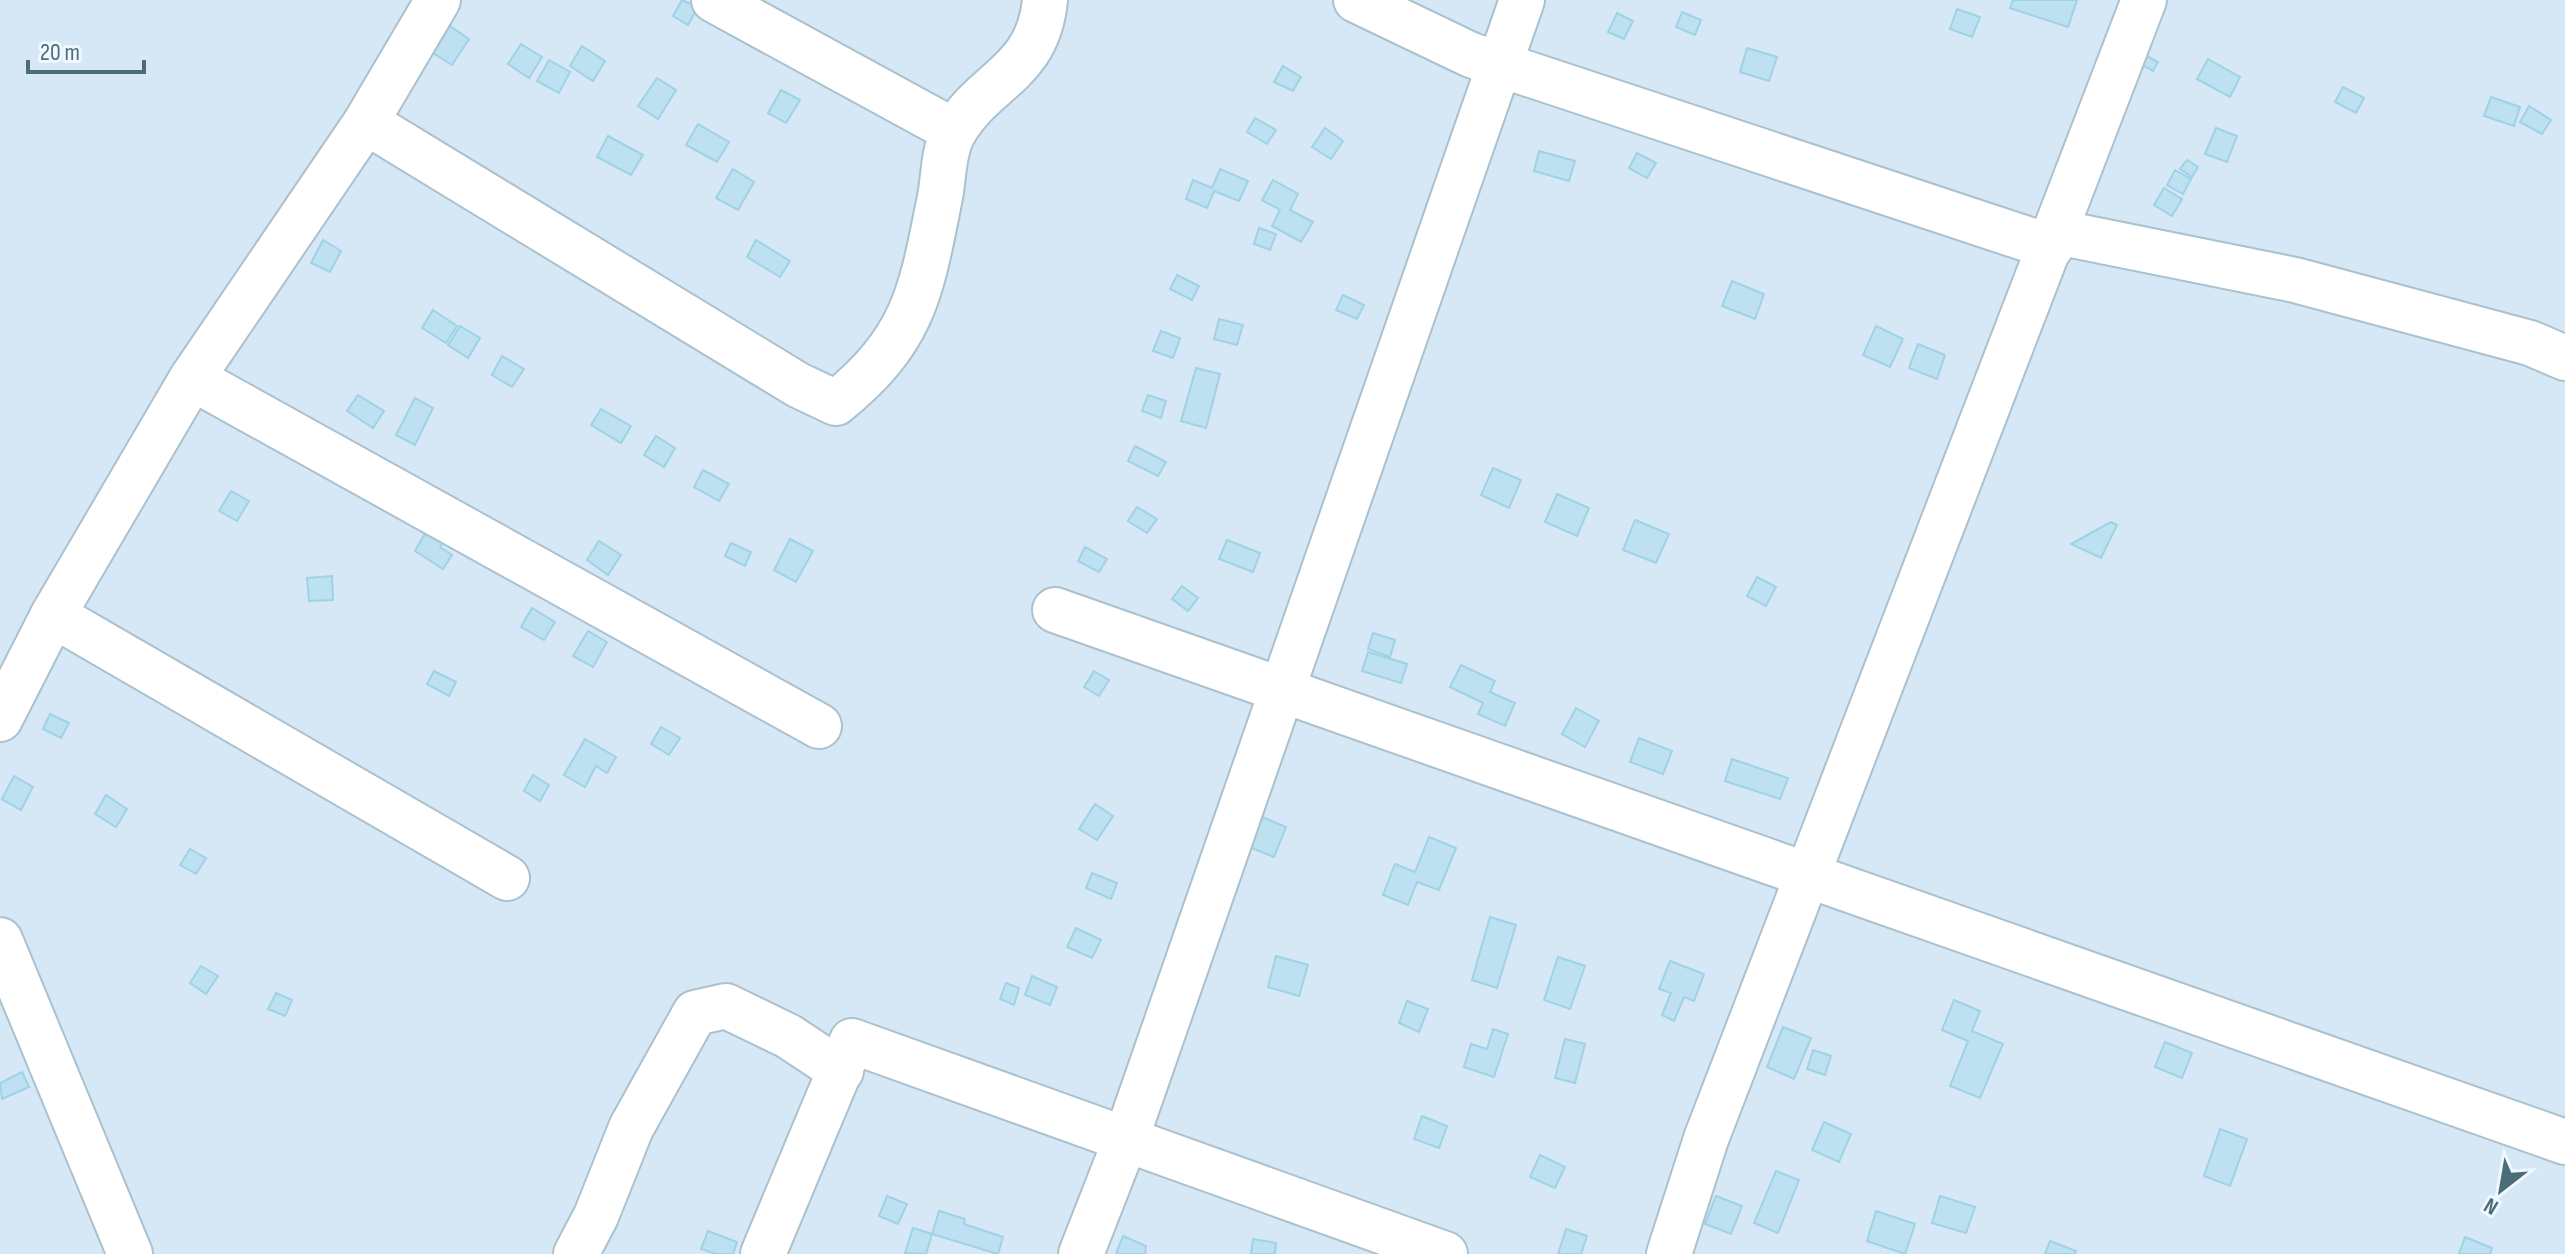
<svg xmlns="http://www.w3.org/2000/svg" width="2565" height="1254" font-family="'Sofia Sans Condensed',sans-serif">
<rect width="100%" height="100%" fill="#e8f2fd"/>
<rect fill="#d6e7f5" x="0" y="0" width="2565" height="1254"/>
<g fill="#bde1f1" stroke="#9fd2e6" stroke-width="2">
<path d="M682,0L698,7L688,25L673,16Z"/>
<path d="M2013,0H2077L2068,27L2010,8Z"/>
<path d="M1957,9L1980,17L1972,37L1950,29Z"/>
<path d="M1682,12L1701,20L1695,35L1676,27Z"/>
<path d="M1617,13L1633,21L1624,39L1608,32Z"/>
<path d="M450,26L469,39L452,65L433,53Z"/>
<path d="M521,44L542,57L529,78L508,64Z"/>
<path d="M582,46L605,61L593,81L570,66Z"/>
<path d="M1747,48L1777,57L1769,81L1740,72Z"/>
<path d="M2147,56L2158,62L2153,71L2142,65Z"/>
<path d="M2208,59L2240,77L2230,97L2197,79Z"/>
<path d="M549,60L570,72L559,93L537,81Z"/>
<path d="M1283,66L1301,77L1293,91L1274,82Z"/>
<path d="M657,78L676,90L658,119L638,106Z"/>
<path d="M2343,87L2364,98L2356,113L2335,102Z"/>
<path d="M781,90L800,100L786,123L768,113Z"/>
<path d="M2491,97L2520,107L2514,126L2484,116Z"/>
<path d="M2529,106L2551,120L2542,134L2520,122Z"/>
<path d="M1255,118L1276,130L1267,144L1247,132Z"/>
<path d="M698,124L729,142L717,162L686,145Z"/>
<path d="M1325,128L1343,141L1331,159L1312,147Z"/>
<path d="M2216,128L2237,136L2227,162L2205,154Z"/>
<path d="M608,136L643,155L631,175L597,157Z"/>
<path d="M1539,151L1575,161L1569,181L1534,171Z"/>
<path d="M1637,153L1656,163L1647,178L1629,168Z"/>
<path d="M2187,160L2198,167L2192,177L2180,169Z"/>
<path d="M733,169L754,182L738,210L716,198Z"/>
<path d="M1220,169L1248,181L1239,201L1214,191L1207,208L1186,199L1193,180L1212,188Z"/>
<path d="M2175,170L2191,179L2183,194L2167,185Z"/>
<path d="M1273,180L1298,194L1290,210L1313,222L1301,242L1272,226L1280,210L1262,200Z"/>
<path d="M2164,188L2182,199L2172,216L2154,205Z"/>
<path d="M1259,228L1276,234L1270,250L1254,244Z"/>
<path d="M323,240L341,251L330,272L311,263Z"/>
<path d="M756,240L790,261L780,277L747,257Z"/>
<path d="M1177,275L1199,286L1192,300L1170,289Z"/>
<path d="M1732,281L1764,294L1755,319L1722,306Z"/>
<path d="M1343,295L1364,305L1357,319L1336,310Z"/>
<path d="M433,310L457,326L446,343L422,328Z"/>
<path d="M1219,319L1243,325L1237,345L1214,339Z"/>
<path d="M460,326L480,338L468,358L448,345Z"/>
<path d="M1876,326L1903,339L1890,367L1863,355Z"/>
<path d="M1161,331L1180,338L1173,358L1153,351Z"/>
<path d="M1918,344L1945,355L1937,379L1909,368Z"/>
<path d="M502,356L524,369L512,387L492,375Z"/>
<path d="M1196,368L1220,374L1206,428L1181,421Z"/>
<path d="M358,395L384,411L373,428L347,411Z"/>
<path d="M1148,395L1166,401L1161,418L1142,411Z"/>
<path d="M415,398L433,408L415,445L396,435Z"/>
<path d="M601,409L631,426L621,443L591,425Z"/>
<path d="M656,436L675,448L664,467L644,455Z"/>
<path d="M1135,446L1166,462L1158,476L1128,461Z"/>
<path d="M1493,468L1521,480L1509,508L1481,495Z"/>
<path d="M703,470L729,484L719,501L694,487Z"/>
<path d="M231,491L249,501L237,521L219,511Z"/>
<path d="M1557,494L1589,508L1577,536L1545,522Z"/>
<path d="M1137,507L1157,519L1147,533L1128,521Z"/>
<path d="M1635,520L1669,534L1656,563L1623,550Z"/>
<path d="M2111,522L2117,525L2101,558L2071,544Z"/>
<path d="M427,530L444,541L440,547L452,555L443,569L415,551Z"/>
<path d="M790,539L813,551L796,582L774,570Z"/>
<path d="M1227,540L1260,553L1253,572L1219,559Z"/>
<path d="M599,541L621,555L608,575L587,560Z"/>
<path d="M731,543L751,552L745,566L725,556Z"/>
<path d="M1085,547L1107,559L1099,572L1078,561Z"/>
<path d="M332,576L333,600L309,601L307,578Z"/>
<path d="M1757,577L1776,587L1766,606L1747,596Z"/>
<path d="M1182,586L1198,598L1188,611L1172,599Z"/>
<path d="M532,608L555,622L544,640L521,627Z"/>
<path d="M588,631L607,642L593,667L573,656Z"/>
<path d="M1373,633L1395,640L1390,657L1368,649Z"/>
<path d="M1368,652L1407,664L1401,683L1362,671Z"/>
<path d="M1461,665L1495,681L1490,692L1515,703L1505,726L1478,714L1483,703L1450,687Z"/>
<path d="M434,671L456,682L449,696L427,684Z"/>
<path d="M1094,671L1109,680L1099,696L1084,687Z"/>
<path d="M1576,708L1599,721L1585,747L1562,734Z"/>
<path d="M50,714L69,723L61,738L43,729Z"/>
<path d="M661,727L680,738L669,755L651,744Z"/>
<path d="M1639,738L1672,751L1663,774L1630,762Z"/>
<path d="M585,739L616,757L607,773L596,766L585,787L564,775Z"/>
<path d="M1732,759L1788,778L1780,799L1725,781Z"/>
<path d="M533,775L549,785L540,801L524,791Z"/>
<path d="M14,776L33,787L21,810L2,799Z"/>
<path d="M106,795L127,809L116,827L95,814Z"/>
<path d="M1095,804L1113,816L1097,840L1079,829Z"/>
<path d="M1262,817L1286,827L1274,857L1249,847Z"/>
<path d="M1429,837L1456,848L1439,890L1417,882L1408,905L1383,895L1395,864L1415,872Z"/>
<path d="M190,849L206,858L196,874L180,865Z"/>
<path d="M1092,873L1117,883L1111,899L1086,888Z"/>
<path d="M1490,917L1516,925L1497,988L1472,980Z"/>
<path d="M1076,928L1101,940L1092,958L1067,947Z"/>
<path d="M1276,956L1308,965L1299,996L1268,987Z"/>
<path d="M1558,957L1585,966L1570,1009L1544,1000Z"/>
<path d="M1670,961L1704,974L1694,1001L1684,997L1674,1021L1662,1015L1671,993L1659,989Z"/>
<path d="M201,966L218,976L206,994L190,983Z"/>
<path d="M1032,976L1057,987L1050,1005L1025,995Z"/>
<path d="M1006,983L1019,988L1014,1005L1000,999Z"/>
<path d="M276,993L292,1000L285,1016L268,1009Z"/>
<path d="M1954,1000L1980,1011L1972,1031L2003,1044L1980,1098L1950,1086L1968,1041L1942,1030Z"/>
<path d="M1407,1001L1428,1009L1419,1032L1399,1023Z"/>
<path d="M1783,1027L1811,1038L1794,1079L1767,1067Z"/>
<path d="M1493,1029L1508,1034L1494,1077L1464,1067L1471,1044L1487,1049Z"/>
<path d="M1565,1039L1585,1044L1575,1083L1555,1078Z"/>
<path d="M2165,1042L2192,1053L2182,1078L2155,1067Z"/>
<path d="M1813,1050L1831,1056L1825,1075L1807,1069Z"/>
<path d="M22,1072L29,1087L2,1099L0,1083Z"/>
<path d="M1422,1116L1447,1126L1439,1148L1414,1139Z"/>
<path d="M1824,1122L1851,1134L1839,1162L1812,1150Z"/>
<path d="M2220,1129L2247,1139L2230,1186L2204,1176Z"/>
<path d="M1540,1155L1565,1167L1555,1188L1530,1177Z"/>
<path d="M1776,1171L1799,1180L1778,1233L1754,1223Z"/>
<path d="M887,1196L907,1204L898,1224L879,1216Z"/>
<path d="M1716,1196L1742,1206L1731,1234L1705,1224Z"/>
<path d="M1940,1196L1975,1207L1966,1233L1932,1223Z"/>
<path d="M939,1211L965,1219L964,1224L1003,1237L998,1254L932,1234Z"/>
<path d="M1876,1211L1915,1224L1905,1254L1867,1241Z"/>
<path d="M913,1228L932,1234L926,1254L905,1253Z"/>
<path d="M1566,1229L1587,1236L1581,1254H1558Z"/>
<path d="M708,1231L737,1242L733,1254H716L701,1249Z"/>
<path d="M1123,1236L1146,1246L1145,1254H1116Z"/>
<path d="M2465,1237L2492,1248L2490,1254H2459Z"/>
<path d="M1253,1239L1276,1243L1275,1254H1251Z"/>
<path d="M2050,1241L2076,1251L2075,1254H2045Z"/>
</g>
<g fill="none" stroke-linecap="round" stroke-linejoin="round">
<g stroke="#abc1ce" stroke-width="48">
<g id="street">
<path d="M714,0L954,131"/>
<path d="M1356,0L1471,55L2051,247"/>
<path d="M366,122L798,385L836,403C915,339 921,292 940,197C944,177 943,150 954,132C984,79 1038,74 1045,0"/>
<path d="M2057,232L2295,280L2530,343L2565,358"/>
<path d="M192,378L819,726"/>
<path d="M1055,610L2565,1142"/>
<path d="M53,615L507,878"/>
<path d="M0,719L53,615L192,378L366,122L438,0"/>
<path d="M0,940L130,1254"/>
<path d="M576,1254L596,1216L631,1128L695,1013L726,1006L788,1036L841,1071"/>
<path d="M763,1254L852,1041L1445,1254"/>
<path d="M1081,1254L1126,1139L1522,0"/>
<path d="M1669,1254L1706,1139L2144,0"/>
</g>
</g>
<use href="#street" stroke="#fff" stroke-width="44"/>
</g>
<g transform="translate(2501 1190) rotate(211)" stroke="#eff7ff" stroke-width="6" paint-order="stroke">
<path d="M0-6L14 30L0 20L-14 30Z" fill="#4b6c79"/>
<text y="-12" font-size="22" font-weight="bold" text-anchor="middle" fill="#4b6c79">N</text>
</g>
<path d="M28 60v12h116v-12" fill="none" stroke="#4b6c79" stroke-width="4"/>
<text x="40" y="60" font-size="24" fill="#4b6c79" stroke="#eff7ff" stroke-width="6" paint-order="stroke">20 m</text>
</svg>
